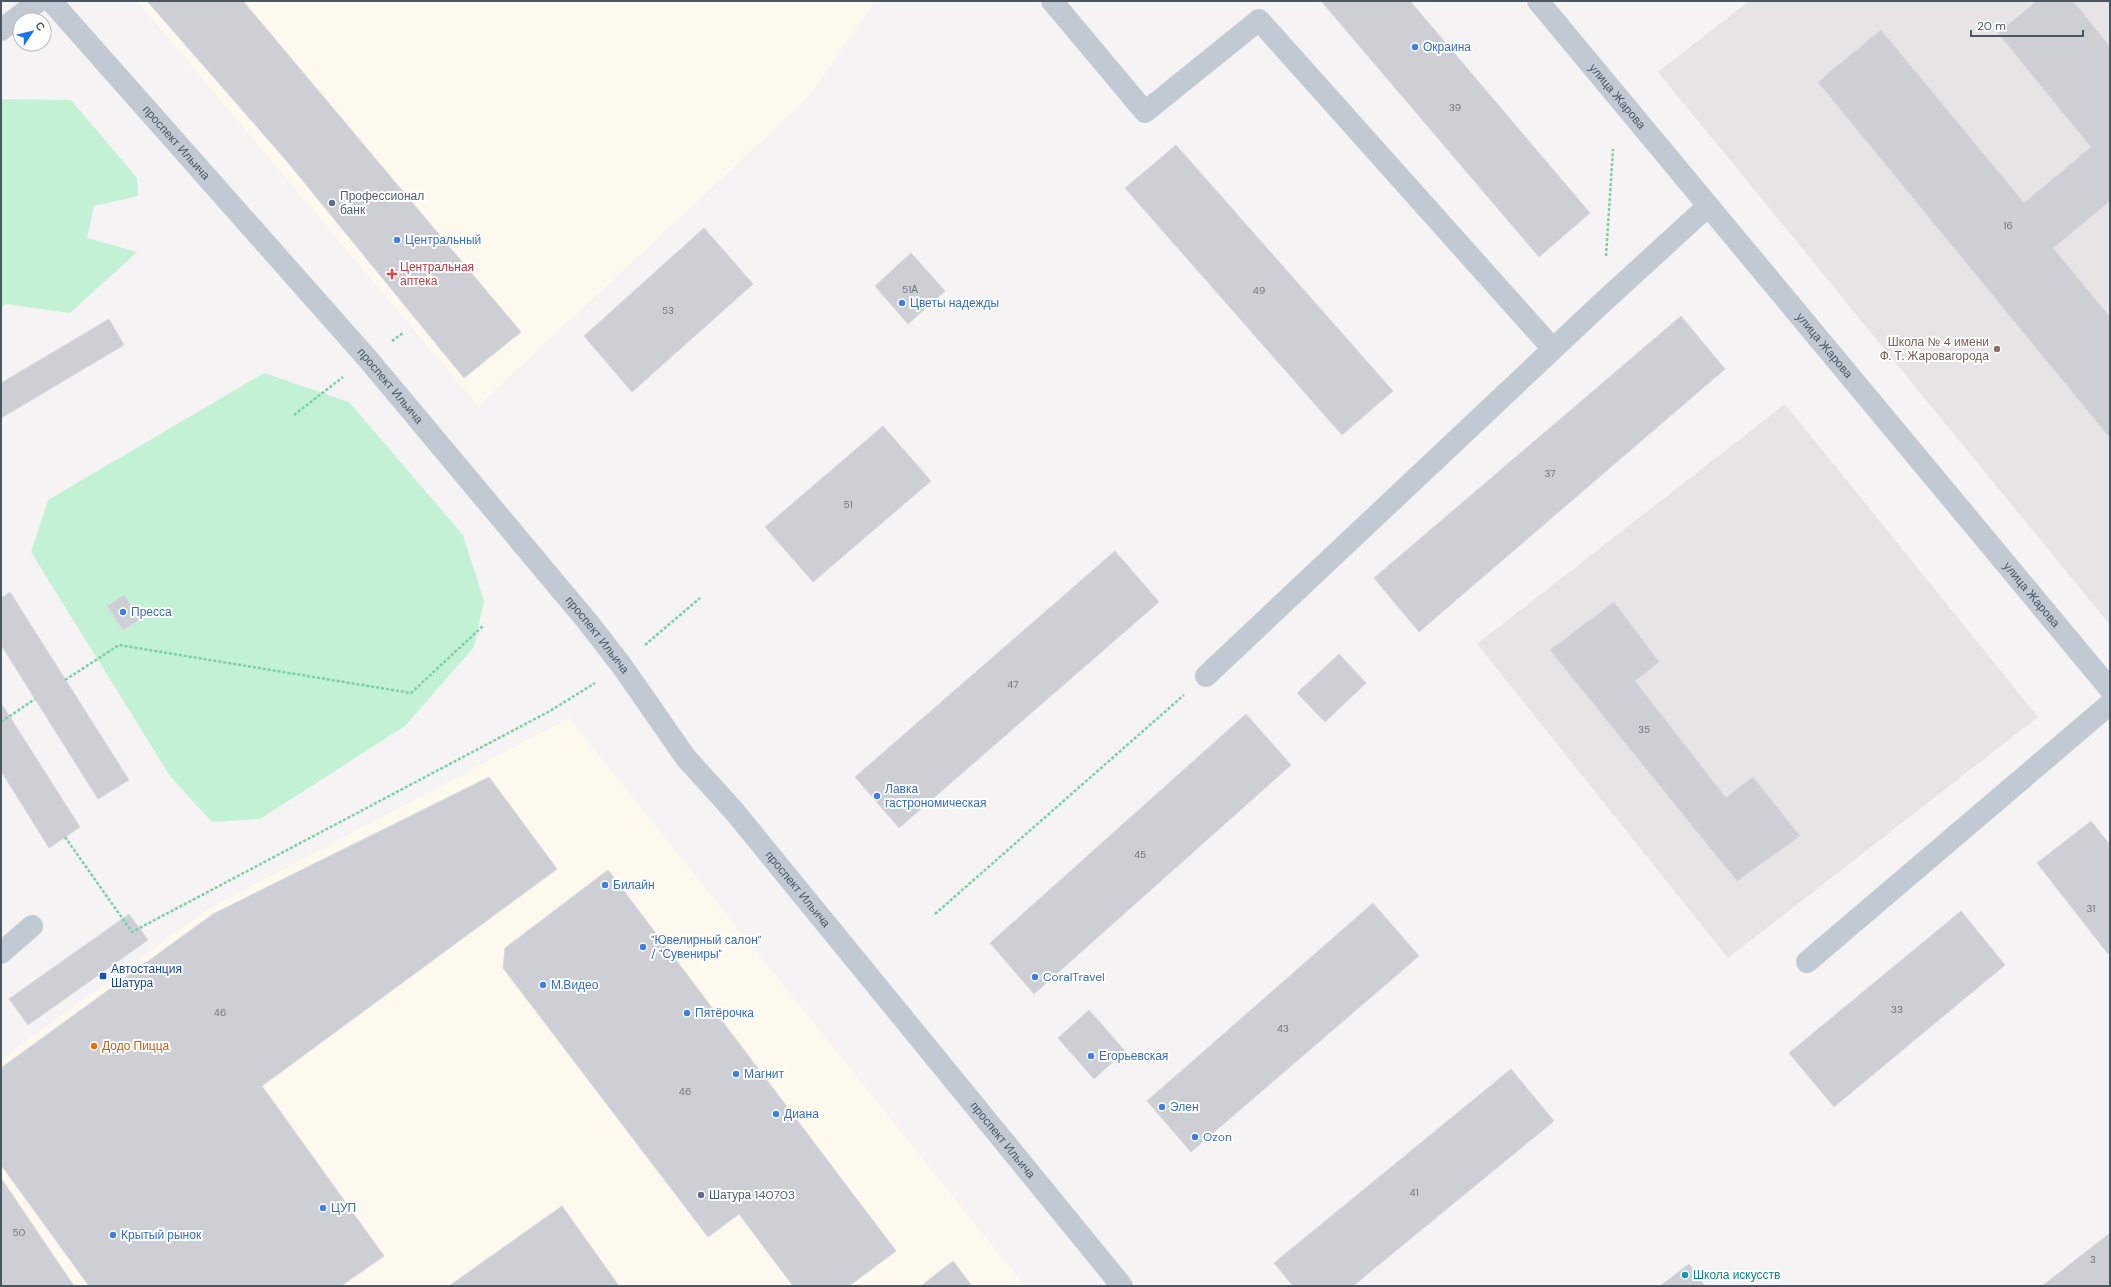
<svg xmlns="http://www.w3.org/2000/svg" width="2111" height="1287" font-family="'DM Sans',sans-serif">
<rect width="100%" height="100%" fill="#f5f3f3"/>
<g fill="#fdf9ef">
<path d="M137,1H875L808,98L478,406Z"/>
<path d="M569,718L1025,1286H1V1059L210,908Z"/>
</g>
<g fill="#e6e4e5">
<path d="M1749,1H2110V625L1658,72Z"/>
<path d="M1785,404L2038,717L1728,958L1477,644Z"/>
</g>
<g fill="#c3f1d5">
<path d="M1,99L71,100L137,178L138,196L94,206L87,238L137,252L70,313L6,304L1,308Z"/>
<path d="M264,373L349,402L463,535L484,601L474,647L405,726L260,819L212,822L170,776L31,552L48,500Z"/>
</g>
<g fill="#cdcfd5" stroke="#d7d9de">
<path d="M147,1H243L521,332L464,378L285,159Z"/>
<path d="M1321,1H1410L1590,213L1539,257Z"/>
<path d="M2037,1H2073L2110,47V201L2053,248L2110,317V438L1818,82L1881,30L2024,203L2091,147L1998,33Z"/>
<path d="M1176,145L1393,391L1342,435L1125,188Z"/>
<path d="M704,228L753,284L632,392L584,336Z"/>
<path d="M911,253L945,291L908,324L875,286Z"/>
<path d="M1681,316L1725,369L1419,632L1374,578Z"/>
<path d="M109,319L124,345L1,418V383Z"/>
<path d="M883,426L931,481L813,582L765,527Z"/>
<path d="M1115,551L1159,602L899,828L855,777Z"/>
<path d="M10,592L129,780L98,799L1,645V598Z"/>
<path d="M124,595L140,619L123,630L107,606Z"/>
<path d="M1614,602L1659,662L1635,681L1726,798L1753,777L1800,836L1737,881L1550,650Z"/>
<path d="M1339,654L1366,683L1325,722L1297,693Z"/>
<path d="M1,703L80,827L49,848L1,771Z"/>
<path d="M1246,714L1291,765L1034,994L990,943Z"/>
<path d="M489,777L557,869L262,1086L384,1256L341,1286H89L1,1165V1068L213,914Z"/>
<path d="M2091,821L2110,845V952L2108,954L2037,863Z"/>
<path d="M608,870L896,1251L849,1286H793L739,1214L708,1237L503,968L505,948Z"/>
<path d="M1373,903L1419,956L1191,1152L1147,1101Z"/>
<path d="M1961,911L2005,965L1834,1107L1789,1053Z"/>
<path d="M129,914L148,940L28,1025L9,999Z"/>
<path d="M1089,1010L1125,1051L1094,1079L1058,1038Z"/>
<path d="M1511,1069L1554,1121L1353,1286H1293L1274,1263Z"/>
<path d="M1,1178L74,1286H1Z"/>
<path d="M562,1206L619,1286H449Z"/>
<path d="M2110,1233V1286H2042Z"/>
<path d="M953,1261L972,1286H921Z"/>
<path d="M1689,1264L1705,1286H1660Z"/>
</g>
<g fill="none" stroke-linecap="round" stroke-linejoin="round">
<g stroke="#7ad0a6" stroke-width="2.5" stroke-dasharray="3 2" stroke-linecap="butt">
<path d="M1606,256L1613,149"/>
<path d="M392,341L404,332"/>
<path d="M294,415L343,377"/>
<path d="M645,645L700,598"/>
<path d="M65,680L119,645L411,693L484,625"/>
<path d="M1,722L35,699"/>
<path d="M65,837L132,932L550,711L595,683"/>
<path d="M935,914L1184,695"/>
</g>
<g stroke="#c1cad2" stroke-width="22">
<path id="s1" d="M51,1L367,358L587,621L622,666L686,758L734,811L1122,1286"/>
<path d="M1052,1L1145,112L1259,20L1553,349"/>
<path id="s2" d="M1538,1L2110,689"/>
<path d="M1,30L39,1"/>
<path d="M1206,676L1602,303L1708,206"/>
<path d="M1,953L32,926"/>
<path d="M1807,962L2110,704"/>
</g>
</g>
<g fill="#3f7fe0" stroke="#fff" stroke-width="1.5">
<circle cx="1415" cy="47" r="4"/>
<circle cx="397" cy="240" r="4"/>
<circle cx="902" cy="303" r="4"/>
<circle cx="123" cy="612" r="4"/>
<circle cx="877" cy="796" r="4"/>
<circle cx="605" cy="885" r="4"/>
<circle cx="643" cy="947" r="4"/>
<circle cx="1035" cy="977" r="4"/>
<circle cx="543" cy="985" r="4"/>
<circle cx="687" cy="1013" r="4"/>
<circle cx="1091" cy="1056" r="4"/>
<circle cx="736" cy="1074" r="4"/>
<circle cx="1162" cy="1107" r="4"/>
<circle cx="776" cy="1114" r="4"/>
<circle cx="1195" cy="1137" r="4"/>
<circle cx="323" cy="1208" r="4"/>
<circle cx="113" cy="1235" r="4"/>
</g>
<g fill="#5c6f8a" stroke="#fff" stroke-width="1.5">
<circle cx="332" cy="203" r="4"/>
<circle cx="701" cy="1195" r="4"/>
</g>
<path fill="#e0444e" stroke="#fff" stroke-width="1.5" d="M390 268h4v4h4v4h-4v4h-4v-4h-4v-4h4z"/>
<circle fill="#8d6e63" stroke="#fff" stroke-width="1.5" cx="1997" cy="349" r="4"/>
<rect fill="#1a4fb4" stroke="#fff" stroke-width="1.5" x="99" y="972" width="8" height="8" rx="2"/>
<circle fill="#e8710a" stroke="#fff" stroke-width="1.5" cx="94" cy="1046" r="4"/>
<circle fill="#0f9aa8" stroke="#fff" stroke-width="1.5" cx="1685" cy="1275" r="4"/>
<g text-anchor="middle" stroke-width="4" stroke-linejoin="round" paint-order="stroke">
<g font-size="10" fill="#6b747e">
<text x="1455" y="111">39</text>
<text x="2008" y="229">16</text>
<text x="910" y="293">51А</text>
<text x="1259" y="294">49</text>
<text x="668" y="314">53</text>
<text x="1550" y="477">37</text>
<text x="848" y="508">51</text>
<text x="1013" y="688">47</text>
<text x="1644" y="733">35</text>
<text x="1140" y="858">45</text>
<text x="2091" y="912">31</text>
<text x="1897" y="1013">33</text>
<text x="220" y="1016">46</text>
<text x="1283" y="1032">43</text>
<text x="685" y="1095">46</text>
<text x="1414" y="1196">41</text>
<text x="19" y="1236">50</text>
<text x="2093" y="1263">3</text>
</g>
<g font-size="12" fill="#366cbe" stroke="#fff" text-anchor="start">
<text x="1423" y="51">Окраина</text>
<text x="405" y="244">Центральный</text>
<text x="910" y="307">Цветы надежды</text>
<text x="131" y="616">Пресса</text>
<text x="885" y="793">Лавка<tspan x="885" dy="14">гастрономическая</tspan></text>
<text x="613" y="889">Билайн</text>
<text x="651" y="944">"Ювелирный салон"<tspan x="651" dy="14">/ "Сувениры"</tspan></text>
<text x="1043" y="981">CoralTravel</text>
<text x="551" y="989">М.Видео</text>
<text x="695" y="1017">Пятёрочка</text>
<text x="1099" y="1060">Егорьевская</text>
<text x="744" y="1078">Магнит</text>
<text x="1170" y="1111">Элен</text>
<text x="784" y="1118">Диана</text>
<text x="1203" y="1141">Ozon</text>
<text x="331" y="1212">ЦУП</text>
<text x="121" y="1239">Крытый рынок</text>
</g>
<g font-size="12" fill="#4a5661" stroke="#fff">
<text dy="4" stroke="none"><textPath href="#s2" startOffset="124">улица Жарова</textPath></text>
<text dy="4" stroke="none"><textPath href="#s1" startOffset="189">проспект Ильича</textPath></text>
<text dy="4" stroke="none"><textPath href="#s2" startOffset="448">улица Жарова</textPath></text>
<text dy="4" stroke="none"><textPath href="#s1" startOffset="513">проспект Ильича</textPath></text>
<text dy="4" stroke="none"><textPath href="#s2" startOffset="772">улица Жарова</textPath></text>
<text dy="4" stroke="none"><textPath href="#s1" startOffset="837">проспект Ильича</textPath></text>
<text dy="4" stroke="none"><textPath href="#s1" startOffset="1161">проспект Ильича</textPath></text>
<text dy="4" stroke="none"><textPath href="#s1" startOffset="1485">проспект Ильича</textPath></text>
</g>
<g font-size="12" fill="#4e5e75" stroke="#fff" text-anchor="start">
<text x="340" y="200">Профессионал<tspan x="340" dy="14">банк</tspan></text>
<text x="709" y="1199">Шатура 140703</text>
</g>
<g font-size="12" fill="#be3a42" stroke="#fff" text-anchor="start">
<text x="400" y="271">Центральная<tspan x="400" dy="14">аптека</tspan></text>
</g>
<g font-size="12" fill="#785e54" stroke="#fff" text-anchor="end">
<text x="1989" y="346">Школа № 4 имени<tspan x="1989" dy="14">Ф. Т. Жаровагорода</tspan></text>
</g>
<g font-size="12" fill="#164399" stroke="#fff" text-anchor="start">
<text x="111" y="973">Автостанция<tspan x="111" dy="14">Шатура</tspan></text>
</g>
<g font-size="12" fill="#c56008" stroke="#fff" text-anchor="start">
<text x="102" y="1050">Додо Пицца</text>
</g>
<g font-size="12" fill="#0d838f" stroke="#fff" text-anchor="start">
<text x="1693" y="1279">Школа искусств</text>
</g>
</g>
<rect width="2111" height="1287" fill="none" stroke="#4a5661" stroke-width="4"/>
<g transform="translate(32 32) rotate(55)"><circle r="19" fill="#ffffff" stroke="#b7bbc0"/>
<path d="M0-3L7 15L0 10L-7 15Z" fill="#1a73e8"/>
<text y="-6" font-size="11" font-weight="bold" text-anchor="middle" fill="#4a5661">С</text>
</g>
<path d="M1971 30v6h112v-6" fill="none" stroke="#4a5661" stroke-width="2"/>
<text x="1977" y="30" font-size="12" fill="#4a5661" stroke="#ffffff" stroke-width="3" paint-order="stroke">20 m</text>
</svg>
